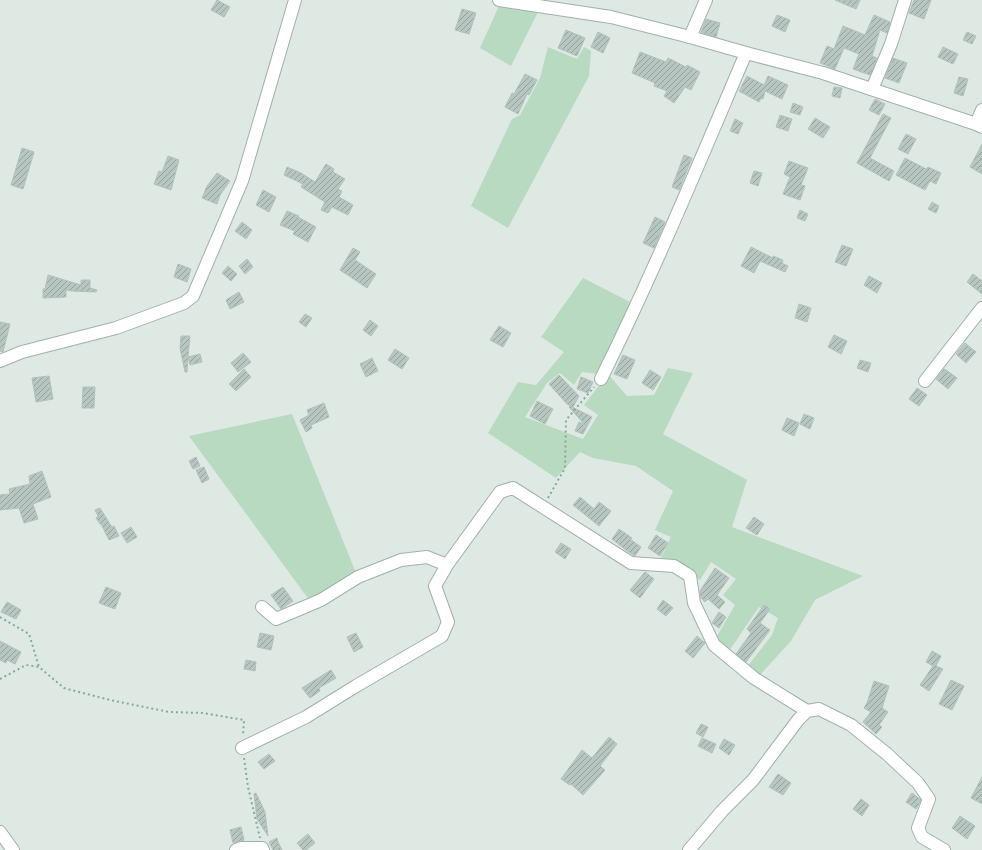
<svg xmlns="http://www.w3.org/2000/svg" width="982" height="850" font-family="'IBM Plex Sans',sans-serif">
<defs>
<pattern id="building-hatch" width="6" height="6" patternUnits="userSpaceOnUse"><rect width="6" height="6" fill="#b7c6c0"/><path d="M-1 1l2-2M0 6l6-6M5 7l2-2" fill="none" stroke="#94a29d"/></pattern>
</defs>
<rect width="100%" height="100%" fill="#dee9e4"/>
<g fill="#b7dac0">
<path d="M499,6L539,10L511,66L480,48Z"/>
<path d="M548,47L577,59L584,47L591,51L589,76L508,228L471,206L512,119L520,115L540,78Z"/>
<path d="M583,278L634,304L598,374L582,372L574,385L560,373L547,383L525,417L583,439L598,415L584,405L608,374L627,396L654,395L668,368L693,373L663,434L747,480L732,527L863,576L815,600L791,641L760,675L747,667L772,635L778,618L759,607L729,651L716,638L735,605L723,595L736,579L711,562L700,580L661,558L671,537L655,530L673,491L636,466L593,458L580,452L556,478L488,433L518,382L536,385L564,352L541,337Z"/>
<path d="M292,414L356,573L310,601L189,436Z"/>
</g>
<g fill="url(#building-hatch)" stroke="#b1c2bb">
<path d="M217,0L230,7L224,17L211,10Z"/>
<path d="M835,0H860L856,9Z"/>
<path d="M914,0H931L924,19L909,13Z"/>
<path d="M462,9L476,13L469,34L455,30Z"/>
<path d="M777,15L790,20L785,32L772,26Z"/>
<path d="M874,15L890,22L887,33L880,30L872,56L877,58L870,75L853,69L859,54L844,48L835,69L820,63L827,46L834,49L843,26L865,35Z"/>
<path d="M706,19L720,23L716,37L701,32Z"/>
<path d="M566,30L585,38L577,56L558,48Z"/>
<path d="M598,32L610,38L603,53L591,47Z"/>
<path d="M967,32L976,36L972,44L963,40Z"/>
<path d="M943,47L958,54L953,64L938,57Z"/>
<path d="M640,52L666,62L668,58L686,67L687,65L700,72L691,90L685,87L674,103L664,96L667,91L654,86L655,83L632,73Z"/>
<path d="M893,58L907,63L899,83L885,78Z"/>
<path d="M525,74L537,80L529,95L527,94L518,114L505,107L512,93L514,94Z"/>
<path d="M747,76L764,85L768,76L788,85L782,99L765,91L763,99L761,98L759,102L739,91Z"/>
<path d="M959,77L968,79L963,96L954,93Z"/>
<path d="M834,87L842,88L840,98L832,96Z"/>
<path d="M875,99L885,104L879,115L869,110Z"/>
<path d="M793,103L803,107L800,115L790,112Z"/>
<path d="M883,114L891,118L870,158L894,171L889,181L857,163Z"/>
<path d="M780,115L792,119L788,131L776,127Z"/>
<path d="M815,118L830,127L823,138L808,129Z"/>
<path d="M735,119L743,123L738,134L730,131Z"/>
<path d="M906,134L916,139L908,154L898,149Z"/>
<path d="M982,144V174L970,167Z"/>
<path d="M22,148L34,152L23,189L11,185Z"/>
<path d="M684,155L692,158L679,190L672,187Z"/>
<path d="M168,156L179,160L171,190L154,184L159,171L162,172Z"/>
<path d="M905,158L926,169L928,167L941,173L936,184L930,181L925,190L896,175Z"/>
<path d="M789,161L808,168L801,185L805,186L800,200L783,194L790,177L784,174Z"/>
<path d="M326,164L334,169L333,172L345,179L338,189L342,191L339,197L353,205L348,215L332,207L328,213L321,210L325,202L301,187L303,184L284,175L287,167L301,173L315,182Z"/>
<path d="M754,171L762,173L758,186L750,183Z"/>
<path d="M217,173L230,181L220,195L217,204L202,198L207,186Z"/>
<path d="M263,190L276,197L269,212L256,205Z"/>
<path d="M932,202L939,206L936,213L928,209Z"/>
<path d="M800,210L808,214L805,221L797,218Z"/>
<path d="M287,211L299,216L298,217L316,227L308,242L293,234L295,231L280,225Z"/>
<path d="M655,217L665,222L654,248L643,243Z"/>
<path d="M242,222L252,230L246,239L235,231Z"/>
<path d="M842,245L853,249L846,266L835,262Z"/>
<path d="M751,247L773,258V256L783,260L782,263L788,266L785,272L760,261L754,273L741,266Z"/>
<path d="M353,248L360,252L355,260L376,274L367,288L340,270Z"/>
<path d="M247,259L253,267L245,274L239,266Z"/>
<path d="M178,264L191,269L187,282L174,277Z"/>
<path d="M228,266L237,274L231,281L222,273Z"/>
<path d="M973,274L982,281V294L967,282Z"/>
<path d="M48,275L81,285V280H90V288L97,290L96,292L71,291L66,290V297L43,298V289H45Z"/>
<path d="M869,276L882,283L877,293L864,285Z"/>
<path d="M239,292L244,302L230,309L226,300Z"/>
<path d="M799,304L811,308L807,322L795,318Z"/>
<path d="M305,314L312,318L306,327L299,322Z"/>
<path d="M370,320L378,326L371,336L363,330Z"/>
<path d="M0,322L10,324L3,352L0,351Z"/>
<path d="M499,326L511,333L503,347L490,340Z"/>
<path d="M834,335L847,341L841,354L828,347Z"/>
<path d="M181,336H190L188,357L200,354L202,362L190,365L188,357L187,372H185L180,348Z"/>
<path d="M965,343L976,352L966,363L956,354Z"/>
<path d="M395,349L409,358L402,369L388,360Z"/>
<path d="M243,353L251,362L238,372L231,363Z"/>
<path d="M623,355L635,360L627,379L614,374Z"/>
<path d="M372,358L378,371L366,377L360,364Z"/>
<path d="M860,360L871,363L868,372L857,368Z"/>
<path d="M244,369L251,377L236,391L229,384Z"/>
<path d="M944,369L946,370L957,378L948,389L936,379Z"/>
<path d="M650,370L661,377L653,390L642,383Z"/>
<path d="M559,375L579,396L573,407L567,404L549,384Z"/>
<path d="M49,376L53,399L36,402L32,378Z"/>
<path d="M581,377L593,382L588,393L577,389Z"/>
<path d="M83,387H95L94,408H82Z"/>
<path d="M917,388L927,395L919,406L909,399Z"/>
<path d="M537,401L553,409L545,424L530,416Z"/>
<path d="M324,403L329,417L311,425L312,428L306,432L300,420L309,415L307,410Z"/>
<path d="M570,406L592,417L583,434L575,431L579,422L585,425L569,407Z"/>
<path d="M804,414L814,418L810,429L800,424Z"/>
<path d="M787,418L799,423L794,436L782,430Z"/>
<path d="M196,457L200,466L193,469L189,461Z"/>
<path d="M204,467L209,479L202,483L196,470Z"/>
<path d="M42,471L51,497L33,504L38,519L24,523L19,508L0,510V495L10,494L9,489L30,484L29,476Z"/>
<path d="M580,497L594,509L599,502L611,511L599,526L573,505Z"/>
<path d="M100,508L112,527L114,526L119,536L109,540L101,524H100L96,518L98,516L95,510Z"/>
<path d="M754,517L764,524L757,535L746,528Z"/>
<path d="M131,527L137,537L127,543L121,533Z"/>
<path d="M619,529L632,538L630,539L641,547L635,556L626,550L612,539Z"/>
<path d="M656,535L668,543L660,556L648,548Z"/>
<path d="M561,543L571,549L565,559L555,552Z"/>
<path d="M715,568L729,578L717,595L725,602L719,609L708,599L705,602L701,598L700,591Z"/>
<path d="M645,572L654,579L640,598L630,590Z"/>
<path d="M106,587L121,593L115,609L99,603Z"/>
<path d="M283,587L293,601L281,609L271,595Z"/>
<path d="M663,600L673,608L666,616L657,609Z"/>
<path d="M7,602L21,610L16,619L1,612Z"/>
<path d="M764,605L770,609L760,623L770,630L746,662L736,654L751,633L747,629Z"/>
<path d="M719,612L726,617L719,628L712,623Z"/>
<path d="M260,633L274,636L271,650L257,647Z"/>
<path d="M356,633L363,647L354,652L347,637Z"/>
<path d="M697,636L705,643L693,658L685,651Z"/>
<path d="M0,641L21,652L15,664L7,660L6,663L0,660Z"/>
<path d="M932,651L941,656L936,666L943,669L929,691L920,685L933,666L926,662Z"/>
<path d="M246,660L256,662L255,671L244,669Z"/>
<path d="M331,670L336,678L319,688L320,691L310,698L302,688Z"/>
<path d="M951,680L964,686L952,710L939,704Z"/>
<path d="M874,681L889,686L882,708L888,712L879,725L882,727L876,734L863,722L871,712L864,708L867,703Z"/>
<path d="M701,724L708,727L703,737L696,733Z"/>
<path d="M609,737L617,744L600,766L605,770L583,795L571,784L570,785L561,779L582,750L592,758Z"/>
<path d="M702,738L716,744L712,753L698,746Z"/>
<path d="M724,739L735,745L729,755L719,748Z"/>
<path d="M269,754L275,761L264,769L258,762Z"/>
<path d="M778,774L791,783L783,795L769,787Z"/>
<path d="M982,777V804L971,798Z"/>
<path d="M256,793L265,812L268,836L257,819L254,794Z"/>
<path d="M912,793L921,800L916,809L906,802Z"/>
<path d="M861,799L869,805L862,816L853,809Z"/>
<path d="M960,816L975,826L967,839L952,828Z"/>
<path d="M241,827L244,840L233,843L230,830Z"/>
<path d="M308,834L315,843L306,850H303L297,843Z"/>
<path d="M277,838L278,842L282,850H273L269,842Z"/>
</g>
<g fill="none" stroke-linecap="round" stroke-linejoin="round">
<g stroke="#a1b0ab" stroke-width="14">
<g id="minor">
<path d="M499,0L611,17L690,37L746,53L823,73L976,124L982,127"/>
<path d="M690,37L706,0"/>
<path d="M872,89L891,44L905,0"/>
<path d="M976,124L982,110"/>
<path d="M0,361L22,352L116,328L184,303L193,296L242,181L295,0"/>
<path d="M601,379C654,272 699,163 746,53"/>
<path d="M925,381L982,308"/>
<path d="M262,607L276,619L321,600L358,577L401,560L427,557L447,565"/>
<path d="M242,748L306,717L356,686L442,636L448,622L435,586L447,565L500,492L513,488L631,563L674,566L690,576L694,603L714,645L754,678L807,711"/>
<path d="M0,832L13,850"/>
<path d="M236,850L241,848H262L263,850"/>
<path d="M689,850L722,811L753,780L798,720L807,711L819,709L851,725L887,754L918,783L929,799L918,828L922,837L944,850"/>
</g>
</g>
<g stroke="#80ab9d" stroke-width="2" stroke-dasharray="2 3" stroke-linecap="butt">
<path d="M548,498L565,468L566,420L594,387"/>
<path d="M0,617L29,634L39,667"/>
<path d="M0,679L26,665L39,667L64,688L110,700L169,712L203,713L244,720L243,736"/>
<path d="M244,758L248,787L260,838"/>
</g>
<use href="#minor" stroke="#fff" stroke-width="12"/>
</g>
</svg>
